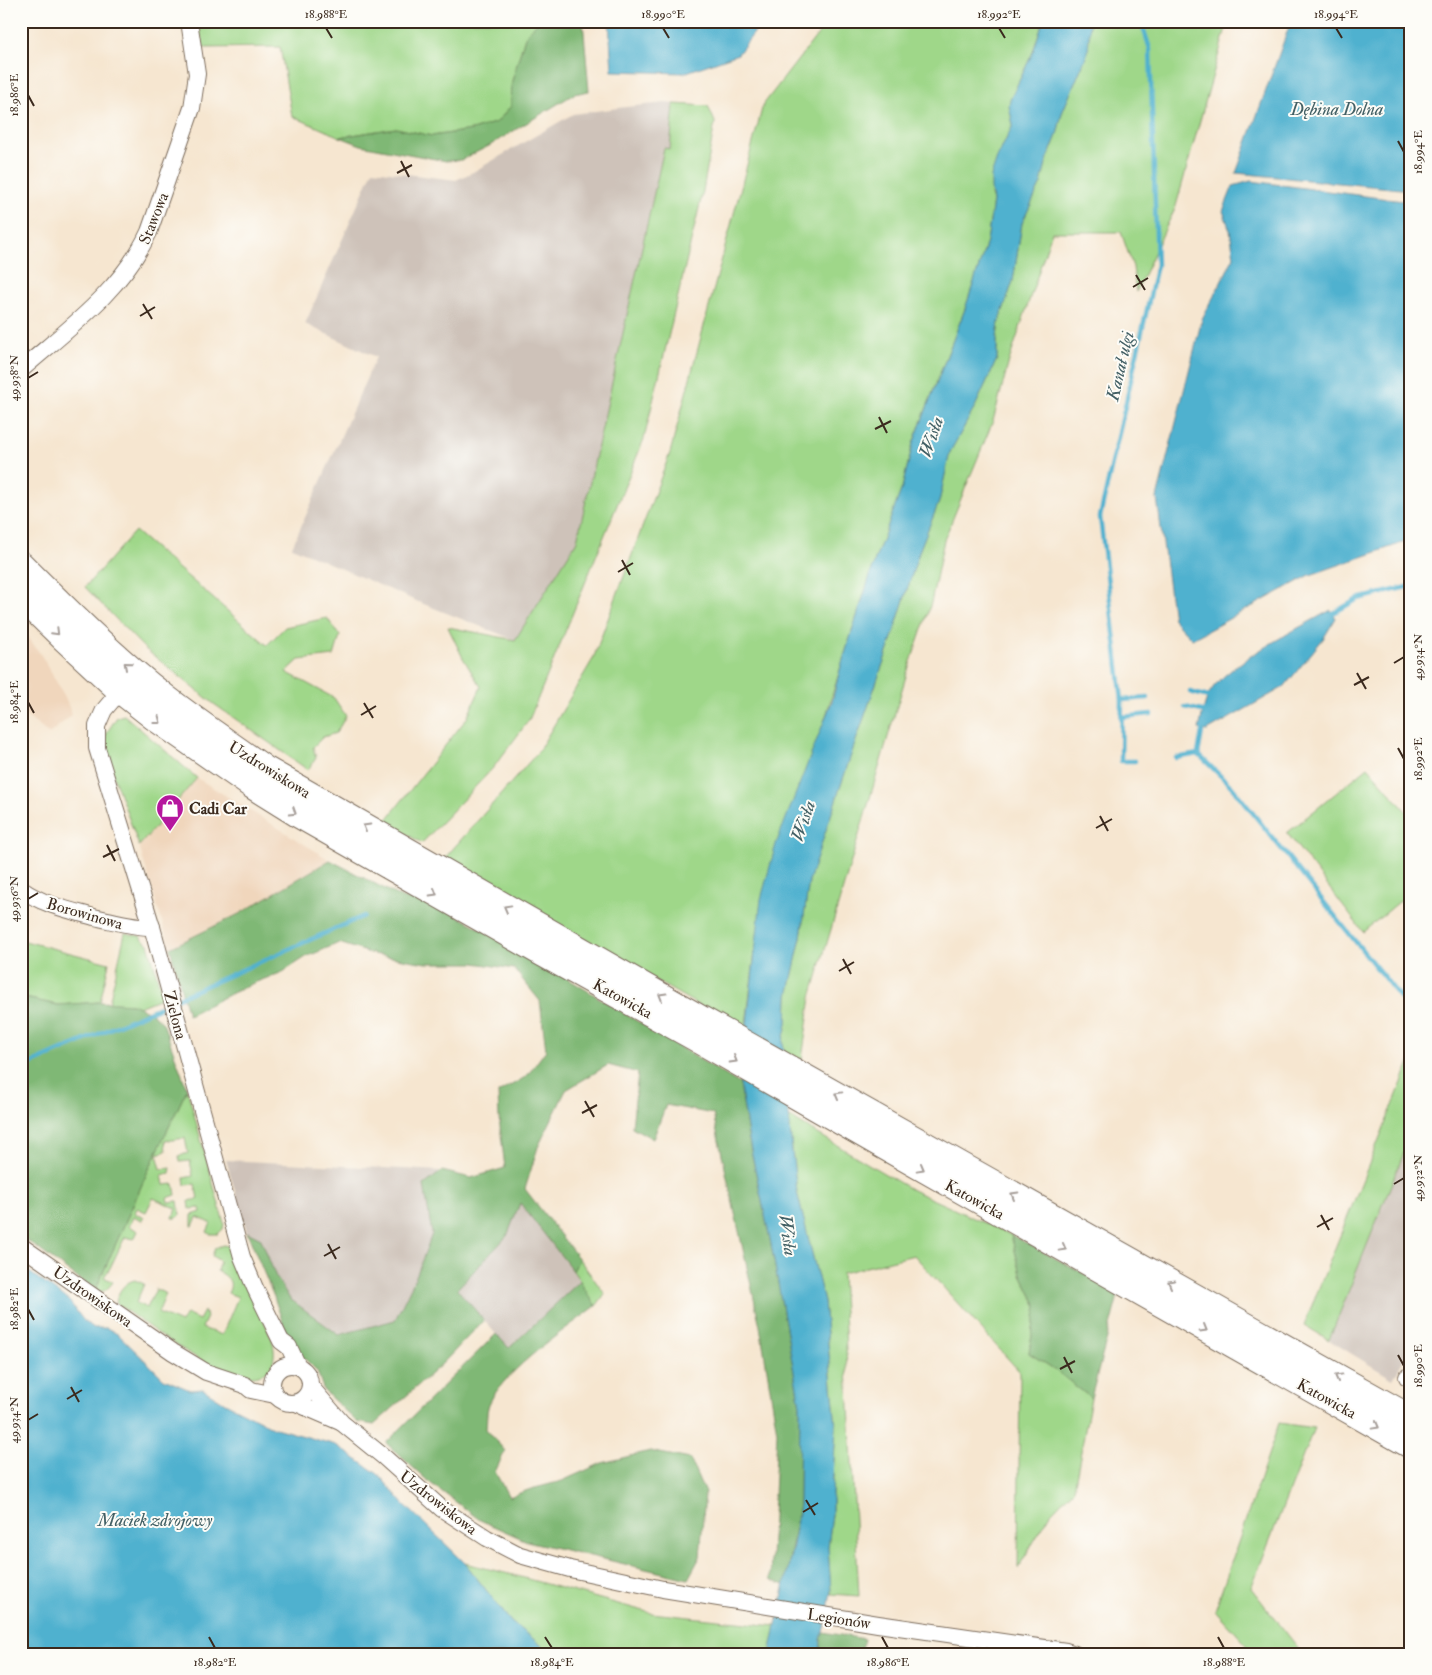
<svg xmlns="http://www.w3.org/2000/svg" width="1432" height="1675" font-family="'IM FELL Double Pica',serif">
<rect width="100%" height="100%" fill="#fdfcf7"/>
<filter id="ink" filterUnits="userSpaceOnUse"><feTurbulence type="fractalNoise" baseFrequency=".02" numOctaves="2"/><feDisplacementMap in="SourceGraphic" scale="10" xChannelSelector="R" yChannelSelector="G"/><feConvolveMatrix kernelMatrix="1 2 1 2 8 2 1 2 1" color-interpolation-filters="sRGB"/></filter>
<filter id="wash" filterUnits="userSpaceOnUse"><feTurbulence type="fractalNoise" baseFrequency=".0096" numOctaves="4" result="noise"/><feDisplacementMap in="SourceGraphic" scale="20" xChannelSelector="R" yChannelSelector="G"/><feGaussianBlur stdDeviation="1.12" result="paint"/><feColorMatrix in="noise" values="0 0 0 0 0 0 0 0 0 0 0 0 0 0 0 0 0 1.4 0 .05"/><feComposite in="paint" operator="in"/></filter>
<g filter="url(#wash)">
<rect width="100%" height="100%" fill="#f6e6d0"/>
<g fill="#f0d6bc">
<path d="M21,627L41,655L65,697L72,715L49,734L21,712Z"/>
<path d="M197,778L330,860L239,914L170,948L139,846Z"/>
</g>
<g fill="#cec2b9">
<path d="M665,103L674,104L670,149H664L577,541L515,640L416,601L292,547L376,357L305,324L373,170L456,180L473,172L573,114L626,107Z"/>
<path d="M1411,1135V1352L1406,1355L1393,1379L1329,1340Z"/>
<path d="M226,1160L442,1171L424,1185L433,1234L415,1279L395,1320L339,1335L290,1299L276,1277L261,1239L247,1232Z"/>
<path d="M520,1203L580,1281L508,1348L457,1289L507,1236Z"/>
</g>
<g fill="#9fd789" stroke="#6d8054">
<path d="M197,21H538L525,37L512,81L511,106L498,122L472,130L432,136L396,128L340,137L292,116L280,47L204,48Z"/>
<path d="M828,21H1043L1033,52L1010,100L1009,106L1013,125L997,158L991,195L993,201L987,242L965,309L913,443L902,488L876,557L841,666L755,951L745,1032L444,859L538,752L593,659L670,453L763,105Z"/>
<path d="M1090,21H1228L1176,206L1136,292L1133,267L1121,232H1052L1009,361L993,421L944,540L931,603L906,676L811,997L801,1066L784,1057L783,1041L787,1024L788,996L801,937L809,881L853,749L891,641L920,549L939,502L950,452L974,409L997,359V337L999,322L1013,281L1022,223L1041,183L1046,163L1057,135L1062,113L1088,52Z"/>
<path d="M674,104L708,106L715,122L703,191L644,439L529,720L493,768L422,843L385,822L467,718L481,687L463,658L448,627L515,640L577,541L664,148L670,149Z"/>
<path d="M135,531L267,645L285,627L327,618L340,636L334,656L299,660L286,672L334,698L346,716L336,733L323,737L313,747L316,758L308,770L214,704L144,648L85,587Z"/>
<path d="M124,715L197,778L139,846L105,753L106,734L117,717Z"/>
<path d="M1368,767L1411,817V892L1363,932L1287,833Z"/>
<path d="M125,933L140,936L148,944L163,997L139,1007L132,1004L109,1003Z"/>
<path d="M21,940L109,963L100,1002L58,1005L25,998L21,996Z"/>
<path d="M1411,1060V1135L1329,1340L1304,1325Z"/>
<path d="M187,1089L224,1223L223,1229L218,1234H210L207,1232L211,1223L197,1217L193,1226H192V1215L201,1212L200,1208L190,1209L189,1201L198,1199L195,1184L185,1185L184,1178L193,1176L190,1161L180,1162L179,1156L188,1153L185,1138L165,1141L166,1151L157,1154L161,1169L171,1168L170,1173L162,1175L164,1185L174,1184L176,1195L167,1198L168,1202L178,1201L180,1215L177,1218H173L176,1208L153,1198L146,1212L137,1208L135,1213L144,1218L142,1221L133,1217L129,1226L138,1231L134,1239L125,1237L110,1268L104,1277L113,1282C107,1290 104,1293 95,1291L147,1173Z"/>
<path d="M788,1116L912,1190L1011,1235L1021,1274L1037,1306L1029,1353L1054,1369L1091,1398L1074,1489L1051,1513L1018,1568L1020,1372L914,1255L842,1273L859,1596L831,1594L828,1547L832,1514V1492L836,1427L824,1302L797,1192Z"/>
<path d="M223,1245L228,1246L232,1250L272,1339C275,1350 276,1364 267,1371C235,1396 143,1322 116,1303C117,1293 124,1282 135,1280L144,1284L136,1303L147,1308L156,1289L166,1294L158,1313L181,1323L186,1314L199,1320L204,1311L207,1317L202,1328L222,1335L238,1297L228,1293C234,1282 228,1276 217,1271L220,1261L212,1256L215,1248Z"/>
<path d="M579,1259L605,1294L596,1306C587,1295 582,1282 573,1271Z"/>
<path d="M1279,1423L1314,1428L1251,1588L1303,1654H1255L1215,1610Z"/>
<path d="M465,1563L517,1576L651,1613L776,1626L770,1654H547L541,1645L511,1622Z"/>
</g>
<g fill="#7fb875" stroke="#5d714a">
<path d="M538,21H583L589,91L574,94L489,146L461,160L446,161L382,149L361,145L340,137L396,128L432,136L472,130L497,122L511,106L512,81L525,37Z"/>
<path d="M330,860L402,898L438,905L542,963L740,1084L749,1141L771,1244L800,1405L799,1505L785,1585L770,1580L777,1432L760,1326L713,1114L666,1105L653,1139L632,1127L638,1073L608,1065L566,1090L538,1147L525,1189L579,1259L573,1271L520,1203L507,1236L457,1289L484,1320L443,1363L374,1425L357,1422L324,1391L317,1371L305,1359L294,1355L274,1297L247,1232L261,1239L276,1277L290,1299L339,1335L395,1320L415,1279L432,1234L424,1185L442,1171L471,1178L505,1168L499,1118L498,1093L527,1076L546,1050L540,1001L514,969L474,963H426L373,954L339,943L306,957L283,972L251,984L188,1015L170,948L239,914Z"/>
<path d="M21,996L25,998L58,1005L100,1002L132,1004L150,1012L163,1023L187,1089L147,1173L95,1291L21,1236Z"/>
<path d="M1011,1235L1119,1292L1091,1398L1054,1369L1029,1353L1037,1306L1021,1274Z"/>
<path d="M580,1281L589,1296L596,1306C567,1328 505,1370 490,1402C486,1409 487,1421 486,1429L505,1451L495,1472L509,1497L531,1489L562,1481L602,1463L650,1451L690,1459L705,1493L700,1557L688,1579L527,1541L480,1520L429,1482L386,1443L496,1334L509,1348Z"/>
<path d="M823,1632L864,1639L861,1654H820L821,1638Z"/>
</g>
<g fill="#50b1cf" stroke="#466e76">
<path d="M609,21H763L738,54L684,73L612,71Z"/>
<path d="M1043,21H1090L1088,52L1062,113L1057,135L1046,163L1041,183L1022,223L1013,281L999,322L997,337V359L974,409L950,452L939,502L920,549L891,641L853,749L809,881L801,937L788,996L787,1024L783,1041L792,1151L797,1192L824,1302L836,1427L832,1492V1514L828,1547L831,1590L827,1618L821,1638L820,1654H770L793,1545L799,1505L800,1405L771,1244L749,1140L740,1084L761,899L776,844L832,701L841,666L876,557L902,488L913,444L965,309L987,242L993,201L991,189V176L997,158L1013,125L1009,106L1010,100L1033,52Z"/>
<path d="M1291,21H1411V190L1236,173Z"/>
<path d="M1251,181L1411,202V540L1310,575L1192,639L1173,619L1157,498L1202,319L1234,257L1230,230L1223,211L1233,186Z"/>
<path d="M1331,610L1336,618L1323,639L1284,687L1207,731L1199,729C1202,717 1204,702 1210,692C1228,663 1299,628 1331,610Z"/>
<path d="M21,1266L69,1301L84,1321L94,1328H107L119,1335L164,1379L190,1390L203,1389L225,1403L272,1427L336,1445L378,1474L403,1503L465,1563L511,1622L541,1645L547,1654H21Z"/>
</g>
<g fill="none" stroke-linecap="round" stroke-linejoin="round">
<g stroke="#50b1cf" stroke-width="4.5">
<path d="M1328,616L1358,599L1411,586"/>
<path d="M1190,692L1212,698"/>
<path d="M1122,700L1148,698"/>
<path d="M1185,707L1206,712"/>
<path d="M1121,717L1151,714"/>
<path d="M1198,754L1232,787L1411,1011"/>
<path d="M1198,754L1203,726"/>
<path d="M1176,758L1198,754"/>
<path d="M1135,761H1121L1122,700L1100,517L1157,265L1150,49L1141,21"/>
<path d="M176,999L364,916"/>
<path d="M21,1068L169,1003"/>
</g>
</g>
</g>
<g filter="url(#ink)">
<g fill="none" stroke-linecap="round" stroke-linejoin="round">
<g stroke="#7c6c5c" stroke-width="18">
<g id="street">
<path d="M21,370C68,329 122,290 149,232L192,108L197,74L189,21"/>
<path d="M120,691L104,710L97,726V748L152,927L242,1257L255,1288L281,1341L289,1347L298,1366"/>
<path d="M21,889C43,905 69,910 94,917C114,921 132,927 152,927"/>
<path d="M21,1246L173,1352L206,1372L245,1385L251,1390L275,1395"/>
<circle cx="291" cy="1384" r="19"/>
<path d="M1407,1377L1411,1379"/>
<path d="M311,1387L342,1423L384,1457L442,1509L487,1538L520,1555L570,1569L663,1589L878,1624L1066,1651L1075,1654"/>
<path d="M296,1403L340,1422"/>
</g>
</g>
<g stroke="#7c6c5c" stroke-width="27">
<g id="primary">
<path d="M21,564C68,611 115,658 168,699C199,723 232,745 264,768L704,1020L1411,1418"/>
<path d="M21,597L62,637L120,691L153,717L252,786L300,816L539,952L691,1036L879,1144L1411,1446"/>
</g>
</g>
<use href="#street" stroke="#fff" stroke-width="16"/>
<use href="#primary" stroke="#fff" stroke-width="25"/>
</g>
<defs><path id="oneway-chevron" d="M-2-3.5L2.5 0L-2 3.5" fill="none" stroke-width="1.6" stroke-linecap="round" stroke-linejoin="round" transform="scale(1.25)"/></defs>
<g stroke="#a79f9a">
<use href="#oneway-chevron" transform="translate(56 632) rotate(45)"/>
<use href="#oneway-chevron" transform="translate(127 665) rotate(-139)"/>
<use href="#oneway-chevron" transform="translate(158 721) rotate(37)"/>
<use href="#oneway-chevron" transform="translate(293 812) rotate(32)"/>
<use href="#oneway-chevron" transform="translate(366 827) rotate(-150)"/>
<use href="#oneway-chevron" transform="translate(434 893) rotate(30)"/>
<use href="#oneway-chevron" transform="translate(507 908) rotate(-151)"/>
<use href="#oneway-chevron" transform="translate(662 996) rotate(-150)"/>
<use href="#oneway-chevron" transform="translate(734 1060) rotate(30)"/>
<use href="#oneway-chevron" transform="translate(838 1095) rotate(-151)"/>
<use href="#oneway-chevron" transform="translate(921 1168) rotate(29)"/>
<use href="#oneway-chevron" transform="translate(1014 1195) rotate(-150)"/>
<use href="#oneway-chevron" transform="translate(1063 1248) rotate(29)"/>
<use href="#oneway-chevron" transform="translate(1171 1283) rotate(-151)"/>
<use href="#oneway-chevron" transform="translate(1204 1329) rotate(30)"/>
<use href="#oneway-chevron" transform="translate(1338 1377) rotate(-151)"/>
<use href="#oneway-chevron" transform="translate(1376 1426) rotate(29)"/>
</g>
</g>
<path fill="none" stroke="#3b2a1e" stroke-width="2" d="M326,28L332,38M663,28L669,38M999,28L1005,38M1336,28L1342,38M28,95L34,106M1398,141L1404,152M401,161L409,177M397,173L412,165M1136,275L1145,290M1133,287L1148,278M143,304L152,319M140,316L155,307M28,378L38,372M879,417L887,433M875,429L891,421M622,560L630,575M618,572L633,563M1394,663L1404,657M1357,673L1366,689M1354,685L1369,677M28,702L34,713M364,703L373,718M361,715L376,706M1398,748L1404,759M1100,816L1108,831M1096,828L1112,819M107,845L115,861M103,857L119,849M28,899L38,893M843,959L851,974M839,971L854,962M585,1101L594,1117M582,1113L597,1105M1394,1184L1404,1178M1321,1215L1329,1230M1317,1227L1333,1218M328,1244L336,1259M324,1256L340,1247M28,1309L34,1320M1398,1355L1404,1366M1064,1357L1072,1373M1060,1369L1075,1361M71,1387L79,1402M67,1399L82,1390M28,1420L38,1414M806,1500L815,1515M803,1512L818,1503M209,1637L215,1648M545,1637L552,1648M882,1637L888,1648M1218,1637L1224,1648"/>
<defs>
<g id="shop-pin" transform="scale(1.4375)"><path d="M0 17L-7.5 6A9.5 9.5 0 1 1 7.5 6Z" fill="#b5179e" stroke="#fdfcf7"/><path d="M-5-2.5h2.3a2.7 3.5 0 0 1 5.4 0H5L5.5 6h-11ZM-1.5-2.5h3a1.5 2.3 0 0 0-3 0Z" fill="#fff"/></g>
</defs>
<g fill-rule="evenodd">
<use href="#shop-pin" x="170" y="808"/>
</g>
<g text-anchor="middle" stroke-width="4" stroke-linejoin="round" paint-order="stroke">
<g font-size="16" fill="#3b2a1e" stroke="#fdfcf7">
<text transform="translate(153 218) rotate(-68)" y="6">Stawowa</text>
<text transform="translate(270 769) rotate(32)" y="6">Uzdrowiskowa</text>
<text transform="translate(85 913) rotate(16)" y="6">Borowinowa</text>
<text transform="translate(623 998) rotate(29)" y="6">Katowicka</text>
<text transform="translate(176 1015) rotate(75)" y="6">Zielona</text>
<text transform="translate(975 1199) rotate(29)" y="6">Katowicka</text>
<text transform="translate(93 1296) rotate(35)" y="6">Uzdrowiskowa</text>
<text transform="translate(1327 1398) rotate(29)" y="6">Katowicka</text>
<text transform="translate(439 1502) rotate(38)" y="6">Uzdrowiskowa</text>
<text transform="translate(839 1618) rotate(9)" y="6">Legionów</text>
</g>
<g font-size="16" font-weight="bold" fill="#3b2a1e" stroke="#fdfcf7" text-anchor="start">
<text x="189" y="814">Cadi Car</text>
</g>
<g font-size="18" font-style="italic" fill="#436065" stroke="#fdfcf7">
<text x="1337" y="115">Dębina Dolna</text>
<text transform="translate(1120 366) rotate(-77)" y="6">Kanał ulgi</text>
<text transform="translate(931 437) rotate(-71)" y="6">Wisła</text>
<text transform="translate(803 821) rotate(-71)" y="6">Wisła</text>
<text transform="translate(788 1235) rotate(82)" y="6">Wisła</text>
<text x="155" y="1526">Maciek zdrojowy</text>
</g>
</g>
<rect width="1432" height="1675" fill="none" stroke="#fdfcf7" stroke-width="55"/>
<rect x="28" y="28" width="1376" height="1620" fill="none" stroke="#3b2a1e" stroke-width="2"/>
<g font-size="12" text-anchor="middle" fill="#3b2a1e">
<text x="326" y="18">18.988°E</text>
<text x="663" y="18">18.990°E</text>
<text x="999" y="18">18.992°E</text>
<text x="1336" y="18">18.994°E</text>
<text transform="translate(14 95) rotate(-90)" y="4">18.986°E</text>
<text transform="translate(1418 152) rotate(-90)" y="4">18.994°E</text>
<text transform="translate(14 378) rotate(-90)" y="4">49.938°N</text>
<text transform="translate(1418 657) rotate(-90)" y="4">49.934°N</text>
<text transform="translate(14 702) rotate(-90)" y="4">18.984°E</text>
<text transform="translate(1418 759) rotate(-90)" y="4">18.992°E</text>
<text transform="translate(14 899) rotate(-90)" y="4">49.936°N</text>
<text transform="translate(1418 1178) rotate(-90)" y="4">49.932°N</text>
<text transform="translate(14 1309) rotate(-90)" y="4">18.982°E</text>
<text transform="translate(1418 1366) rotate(-90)" y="4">18.990°E</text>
<text transform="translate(14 1420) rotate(-90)" y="4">49.934°N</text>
<text x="215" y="1666">18.982°E</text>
<text x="552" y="1666">18.984°E</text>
<text x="888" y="1666">18.986°E</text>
<text x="1224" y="1666">18.988°E</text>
</g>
</svg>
